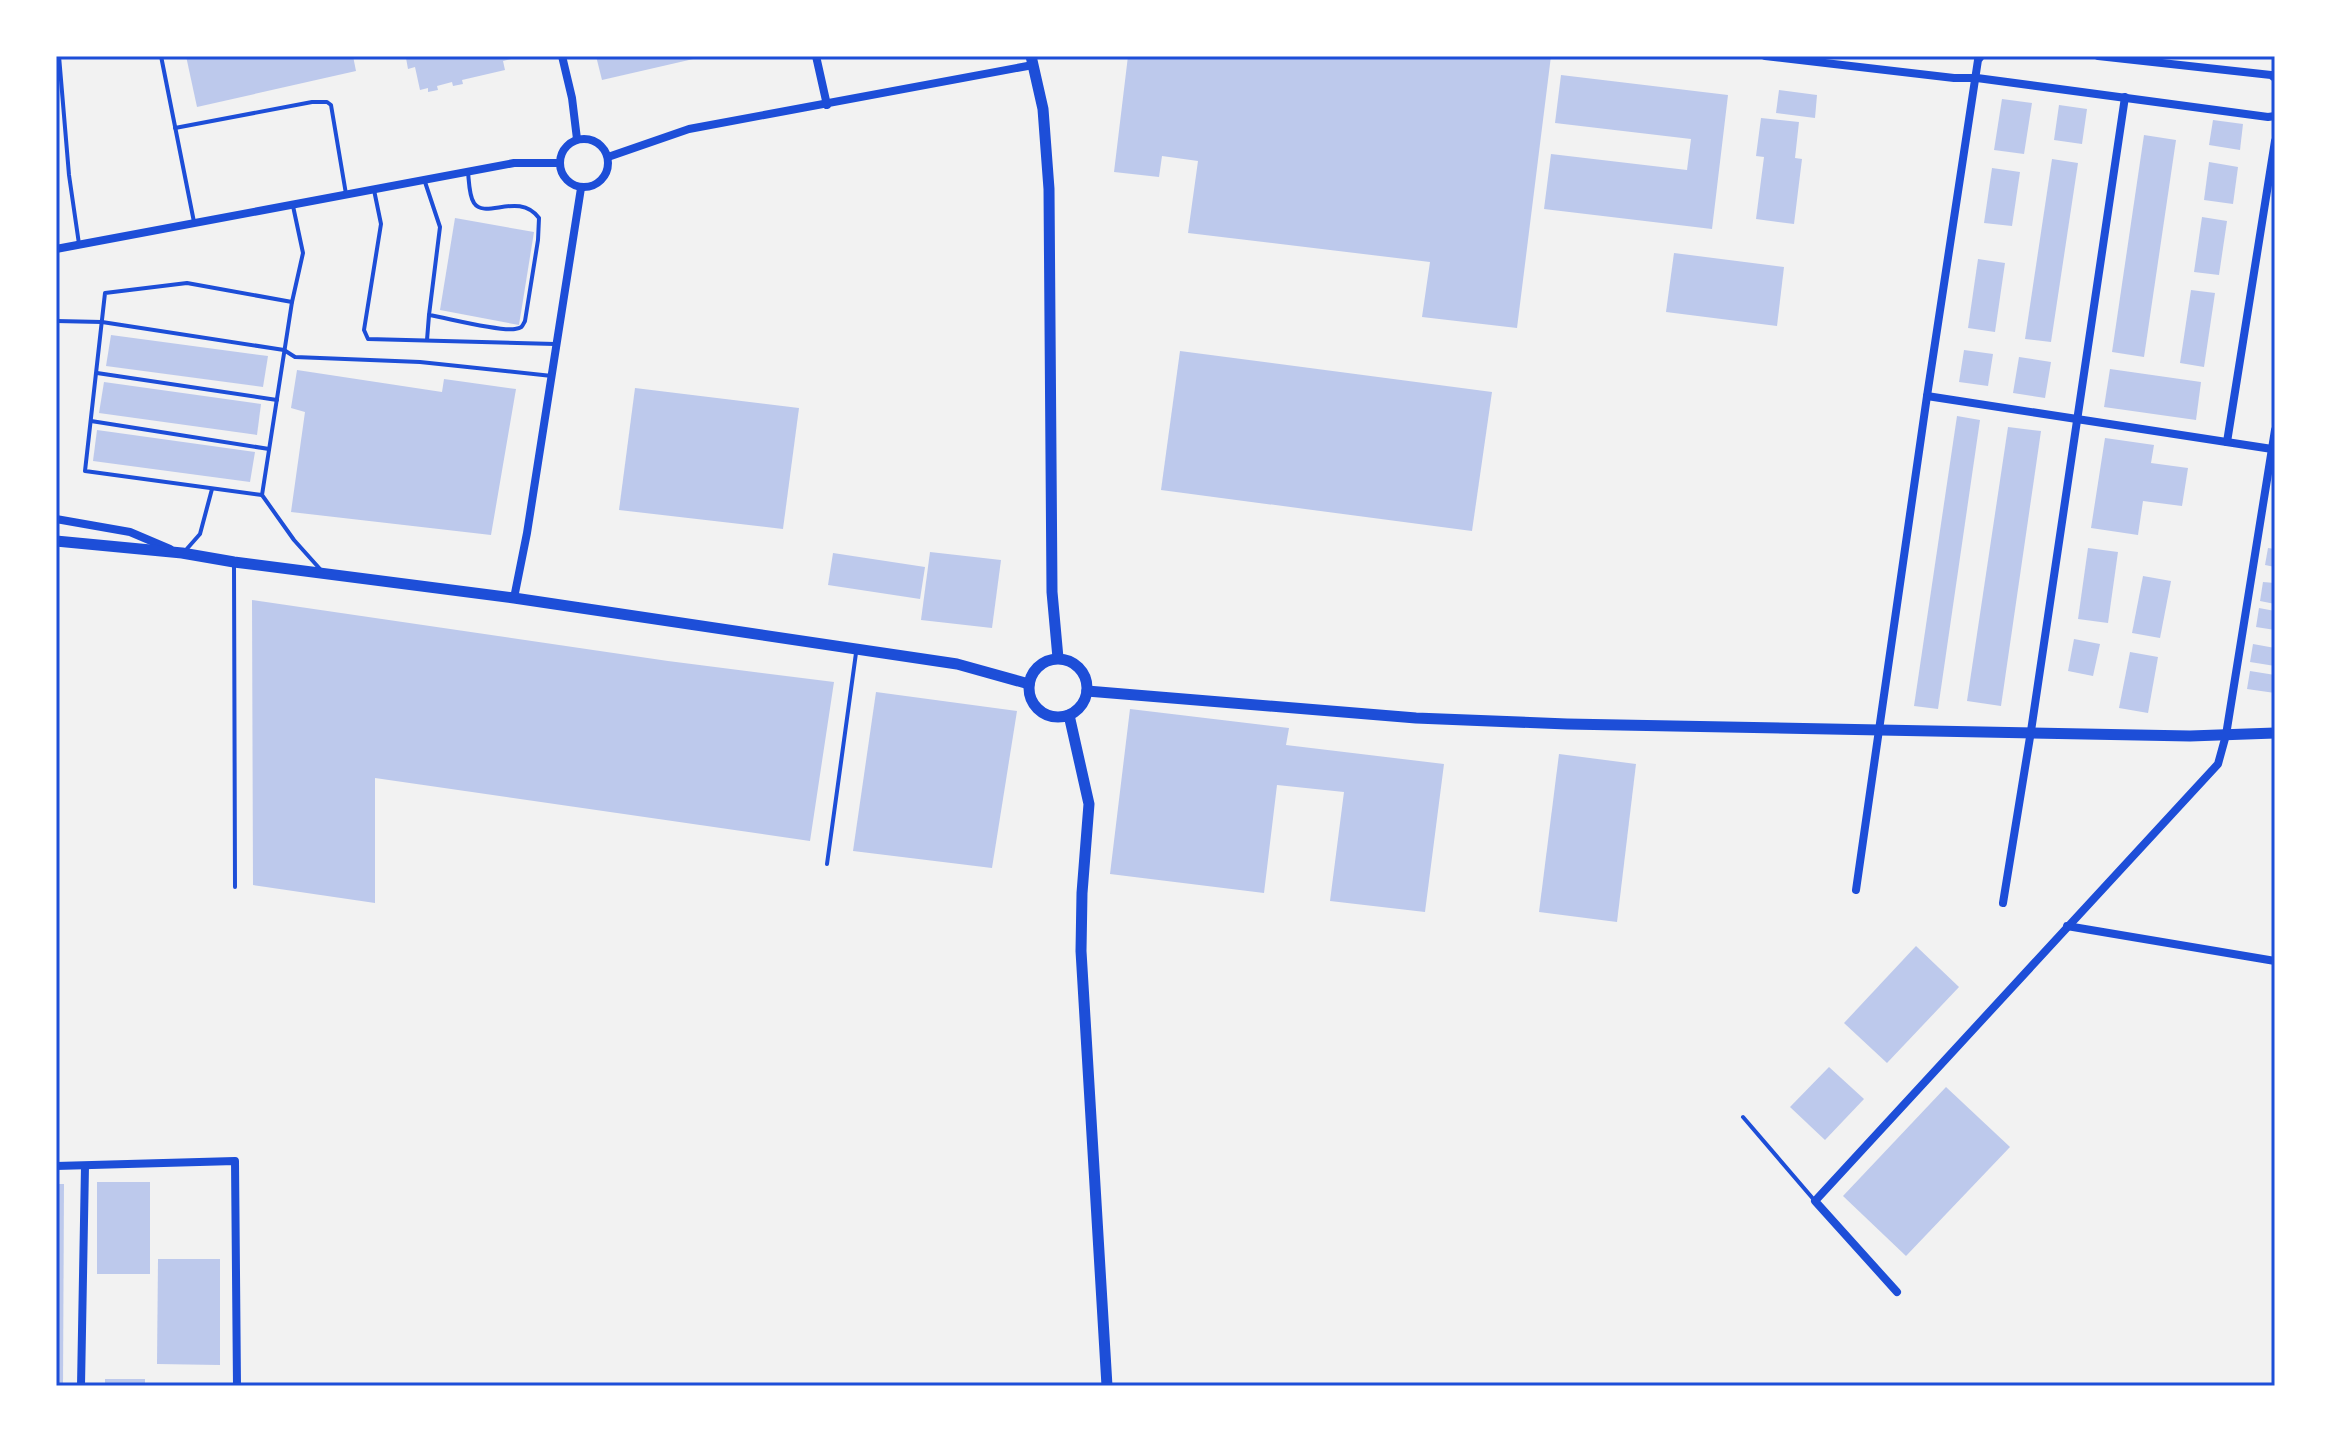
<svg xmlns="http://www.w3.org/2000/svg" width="2331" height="1442" font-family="Cabin,sans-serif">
<rect width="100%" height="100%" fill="#f2f2f2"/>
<g fill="#bdc9ec">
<path d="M186,56H353L356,71L197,107Z"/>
<path d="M412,56H510L511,59L503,61L505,70L462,80L463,84L453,86L452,82L437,86L438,90L428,92V88L420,90L415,67L408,69L406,58Z"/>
<path d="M596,56H702V57L602,80Z"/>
<path d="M1128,56H1551L1517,328L1422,317L1430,262L1188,233L1198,161L1162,156L1159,177L1114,172Z"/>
<path d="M1561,75L1728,95L1712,229L1544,209L1551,154L1687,170L1691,139L1555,123Z"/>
<path d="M1779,90L1817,95L1815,118L1776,113Z"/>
<path d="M2002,99L2032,103L2024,154L1994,150Z"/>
<path d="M2059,105L2087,109L2082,144L2054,140Z"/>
<path d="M1761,118L1799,122L1795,158L1802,159L1794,224L1756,219L1764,157L1756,156Z"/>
<path d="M2213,120L2243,124L2240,150L2209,145Z"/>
<path d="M2144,135L2176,140L2144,357L2112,352Z"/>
<path d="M2052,159L2078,163L2051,342L2025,339Z"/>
<path d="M2209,162L2238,167L2233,204L2204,200Z"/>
<path d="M1992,168L2020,172L2012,226L1984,223Z"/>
<path d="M2202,217L2227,221L2219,275L2194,272Z"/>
<path d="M455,218L534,232L519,325L440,310Z"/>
<path d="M1674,253L1784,267L1777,326L1666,312Z"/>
<path d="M1978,259L2005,263L1995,332L1968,328Z"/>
<path d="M2191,290L2215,293L2204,367L2180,363Z"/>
<path d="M111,335L268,356L263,387L106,366Z"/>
<path d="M1964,350L1993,354L1988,386L1959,382Z"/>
<path d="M1180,351L1492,392L1472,531L1161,490Z"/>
<path d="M2019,357L2051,362L2045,398L2013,393Z"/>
<path d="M2110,369L2201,382L2196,420L2104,407Z"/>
<path d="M297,370L442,392L444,379L516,389L491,535L291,512L305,412L291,408Z"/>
<path d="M104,382L261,404L257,435L99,413Z"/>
<path d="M635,388L799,408L783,529L619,510Z"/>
<path d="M1957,416L1980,420L1938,709L1914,706Z"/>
<path d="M2008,427L2041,431L2001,706L1967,701Z"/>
<path d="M97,430L255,452L250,482L93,461Z"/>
<path d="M2105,438L2154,445L2151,463L2188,468L2182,506L2143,501L2138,535L2091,528Z"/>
<path d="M2088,548L2118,552L2108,623L2078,619Z"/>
<path d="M2268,548L2275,549V567L2265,565Z"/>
<path d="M930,552L1001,560L992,628L921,620Z"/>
<path d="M833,553L925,567L920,599L828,585Z"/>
<path d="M2143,576L2171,581L2160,638L2132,633Z"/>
<path d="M2263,582L2275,583V604L2260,601Z"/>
<path d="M252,600L668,661L834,682L810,841L375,778V903L253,885Z"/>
<path d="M2259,608L2275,611V630L2256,627Z"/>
<path d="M2074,639L2100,644L2093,676L2068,671Z"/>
<path d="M2253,644L2275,648V666L2250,662Z"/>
<path d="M2130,652L2158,657L2148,713L2119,708Z"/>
<path d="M2250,671L2275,675V693L2247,689Z"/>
<path d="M876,692L1017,711L992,868L853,851Z"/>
<path d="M1130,709L1289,728L1286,745L1444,764L1425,912L1330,901L1344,792L1277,785L1264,893L1110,874Z"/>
<path d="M1559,754L1636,764L1617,922L1539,912Z"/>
<path d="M1916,946L1959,987L1887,1063L1844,1023Z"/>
<path d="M1829,1067L1864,1099L1825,1140L1790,1107Z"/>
<path d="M1946,1087L2010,1147L1906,1256L1843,1196Z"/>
<rect x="97" y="1182" width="53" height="92"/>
<path d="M56,1184H64L63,1386H56Z"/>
<path d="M158,1259H220V1365L157,1364Z"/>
<rect x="105" y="1379" width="40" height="7"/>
</g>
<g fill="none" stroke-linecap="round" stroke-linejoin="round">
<g stroke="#1d4ed8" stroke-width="4">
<path d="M59,56L69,175L79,244"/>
<path d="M161,56L194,222"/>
<path d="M175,128L312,102H327L331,105L346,194"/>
<path d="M425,182L440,227L429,315C447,318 501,332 515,329C522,328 522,327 525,321L538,240L539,218C519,191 485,220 474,203C469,196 469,181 468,172"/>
<path d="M374,190L381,224L364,330L368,339L555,344"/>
<path d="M293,206L303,253L292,302L262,495L294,540L320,569"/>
<path d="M56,321L102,322L284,350L295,357L420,362L552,376"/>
<path d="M427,340L429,315"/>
<path d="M97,373L277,400"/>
<path d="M91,421L269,449"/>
<path d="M262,495L85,471L105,293L187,283L292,302"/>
<path d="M185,551L200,534L212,489"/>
<path d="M234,565L235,887"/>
<path d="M827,864L856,653"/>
<path d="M1743,1117L1815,1201"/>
</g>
<g stroke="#1d4ed8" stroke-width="8">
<path d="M562,56L572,98L577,139"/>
<path d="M816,56L827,105"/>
<path d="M1765,56L1954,78H1977L2268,117L2275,116"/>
<path d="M2098,56L2271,75L2275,78"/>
<circle cx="584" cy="163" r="24"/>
<path d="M608,157L689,129L1033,65"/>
<path d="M56,249L514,163H559"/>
<path d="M1927,396L2272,449"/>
<path d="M2227,442L2275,141"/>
<path d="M56,519L130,532L170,549"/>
<path d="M514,598L527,533L581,188"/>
<path d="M1856,890L1927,396L1978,60L1981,56"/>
<path d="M2003,903L2031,731L2125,97"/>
<path d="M2067,926L2275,961"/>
<path d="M56,1166L235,1161L237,1386"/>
<path d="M1897,1292L1815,1201L2218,764L2226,735L2275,430"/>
<path d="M81,1386L85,1166"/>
</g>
<g stroke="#1d4ed8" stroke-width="11">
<path d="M1031,56L1043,109L1049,189L1052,592L1058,658"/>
<path d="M56,541L182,553L234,562L514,598L957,664L1029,684"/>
<circle cx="1058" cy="688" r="29"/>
<path d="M1087,691L1416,718L1567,724L2190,736L2275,733"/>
<path d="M1069,715L1089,804L1082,893L1081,951L1107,1386"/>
</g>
</g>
<rect width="2331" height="1442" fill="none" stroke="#ffffff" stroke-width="116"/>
<rect x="58" y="58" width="2215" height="1326" fill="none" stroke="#1d4ed8" stroke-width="3"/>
</svg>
